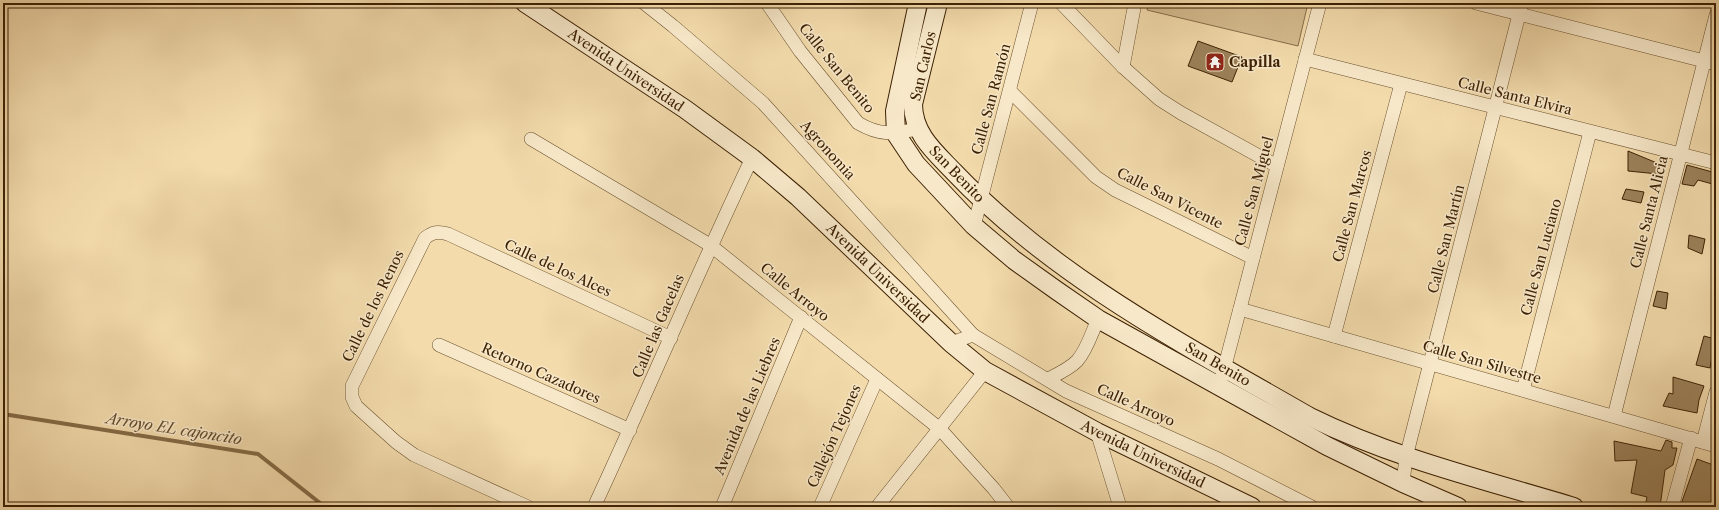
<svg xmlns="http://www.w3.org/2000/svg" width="1719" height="510" font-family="'Libre Caslon Text',serif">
<rect width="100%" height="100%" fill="#f3dbac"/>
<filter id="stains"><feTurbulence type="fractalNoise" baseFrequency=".005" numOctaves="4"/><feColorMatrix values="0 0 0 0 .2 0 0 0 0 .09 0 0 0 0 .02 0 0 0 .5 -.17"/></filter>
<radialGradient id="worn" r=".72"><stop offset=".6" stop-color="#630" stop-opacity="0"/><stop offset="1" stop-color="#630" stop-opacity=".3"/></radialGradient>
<path fill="#d4bb8f" stroke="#886e49" d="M1148,3H1308L1298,46L1147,10Z"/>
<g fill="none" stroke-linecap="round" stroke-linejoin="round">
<path stroke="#856b46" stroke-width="4" d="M3,414L258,454L325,507"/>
</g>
<g fill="#9c825b" stroke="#3d2103">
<path d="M1198,41L1242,57L1232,82L1188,66Z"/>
<path d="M1628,151L1657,163L1658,174L1628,171Z"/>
<path d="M1687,165L1716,173V185L1698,180L1694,186L1682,184Z"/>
<path d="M1626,189L1644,192L1641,203L1622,199Z"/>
<path d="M1689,235L1705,239L1702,254L1688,248Z"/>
<path d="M1657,291L1668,293L1666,309L1653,306Z"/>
<path d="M1704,336L1715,339L1710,368L1696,365Z"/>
<path d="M1673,377L1704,386L1699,400L1697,413L1663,406L1669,393L1673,394Z"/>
<path d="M1666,440L1672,442V448H1677L1673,465L1665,470L1660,507H1645L1647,497L1631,493L1637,460L1615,461L1614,441L1661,451Z"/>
<path d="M1697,459L1716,466V507H1680Z"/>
</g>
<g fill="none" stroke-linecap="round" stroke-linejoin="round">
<g stroke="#6a502d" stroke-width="14">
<g id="street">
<path d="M644,3L673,26L763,103L973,335"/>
<path d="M767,3L800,51L858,123C880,136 894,134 917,129"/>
<path d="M1061,3L1123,67L1159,99L1181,113L1277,166"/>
<path d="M1476,3L1716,64"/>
<path d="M1305,59L1716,163"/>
<path d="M1123,67L1135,3"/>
<path d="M1010,91L1096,177L1115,190L1253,258"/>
<path d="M531,139L710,245L940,429L994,489L1008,507"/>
<path d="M974,226L1032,3"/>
<path d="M1240,309L1716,446"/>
<path d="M1334,336L1401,84"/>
<path d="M951,343L973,335L1066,391L1218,459L1312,507"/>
<path d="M439,345L630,430"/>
<path d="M1222,377L1320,3"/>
<path d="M1048,379C1058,374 1069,369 1077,361C1087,350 1092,332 1098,319"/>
<path d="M1523,390L1590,132"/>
<path d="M1614,416L1716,15"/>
<path d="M1097,432L1120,507"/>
<path d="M1703,442L1716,392"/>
<path d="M1403,483L1406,457L1522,3"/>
<path d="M528,507L414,455L396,442L356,406L352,397V386L425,238C433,232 438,231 448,234L671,338"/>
<path d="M594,507C648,391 697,274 752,158"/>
<path d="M722,507L801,317"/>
<path d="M820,507L877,379"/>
<path d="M877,507L985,371"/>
<path d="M1672,507L1691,438"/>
</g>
</g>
<g stroke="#3d2103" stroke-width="20">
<g id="secondary">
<path d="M525,3L685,109L752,158L798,197L951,343L985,371L1097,432L1252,507"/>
<path d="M918,3L895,111L896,134L916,164L974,226L1014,260L1056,290L1098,319L1327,446L1403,483L1458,507"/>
<path d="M938,3L913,104C913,134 935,152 954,172C1054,277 1185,345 1310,417C1393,458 1485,480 1574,507"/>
</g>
</g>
<use href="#street" stroke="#f7e8c9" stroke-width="13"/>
<use href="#secondary" stroke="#f7e8c9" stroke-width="18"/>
</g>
<defs>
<g id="temple-square" transform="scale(1)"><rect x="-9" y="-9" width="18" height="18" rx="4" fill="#8f2418" stroke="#f7e8c9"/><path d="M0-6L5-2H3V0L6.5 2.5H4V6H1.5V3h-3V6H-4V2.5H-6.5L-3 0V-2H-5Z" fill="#fff"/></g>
</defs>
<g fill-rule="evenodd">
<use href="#temple-square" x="1215" y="62"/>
</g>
<g text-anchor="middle" stroke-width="3" stroke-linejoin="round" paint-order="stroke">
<g font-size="14" font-weight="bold" fill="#3d2103" stroke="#f7e8c9" text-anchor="start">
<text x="1229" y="67">Capilla</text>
</g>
<g font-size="14" fill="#3d2103" stroke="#f7e8c9">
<text transform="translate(923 66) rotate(-77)" y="5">San Carlos</text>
<text transform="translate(837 68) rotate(51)" y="5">Calle San Benito</text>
<text transform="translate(626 70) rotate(34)" y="5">Avenida Universidad</text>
<text transform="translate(1515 96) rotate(14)" y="5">Calle Santa Elvira</text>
<text transform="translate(991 99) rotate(-75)" y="5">Calle San Ramón</text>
<text transform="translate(828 150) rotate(48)" y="5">Agronomia</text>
<text transform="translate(957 174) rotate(46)" y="5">San Benito</text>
<text transform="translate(1254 191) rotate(-75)" y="5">Calle San Miguel</text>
<text transform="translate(1170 198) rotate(27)" y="5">Calle San Vicente</text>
<text transform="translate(1352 206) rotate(-75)" y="5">Calle San Marcos</text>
<text transform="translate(1649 212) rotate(-76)" y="5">Calle Santa Alicia</text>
<text transform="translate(1446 239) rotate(-76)" y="5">Calle San Martín</text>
<text transform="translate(1541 257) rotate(-75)" y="5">Calle San Luciano</text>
<text transform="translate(558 268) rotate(25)" y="5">Calle de los Alces</text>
<text transform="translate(878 273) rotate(44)" y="5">Avenida Universidad</text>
<text transform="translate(795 292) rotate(39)" y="5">Calle Arroyo</text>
<text transform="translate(373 306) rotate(-64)" y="5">Calle de los Renos</text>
<text transform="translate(658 326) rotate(-67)" y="5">Calle las Gacelas</text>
<text transform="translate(1482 362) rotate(16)" y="5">Calle San Silvestre</text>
<text transform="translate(1218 364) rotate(30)" y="5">San Benito</text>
<text transform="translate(541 373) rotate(24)" y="5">Retorno Cazadores</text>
<text transform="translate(1136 405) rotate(24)" y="5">Calle Arroyo</text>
<text transform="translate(747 406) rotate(-67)" y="5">Avenida de las Liebres</text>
<text transform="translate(834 436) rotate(-66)" y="5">Callejón Tejones</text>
<text transform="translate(1143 454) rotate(26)" y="5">Avenida Universidad</text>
</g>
<g font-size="15" font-style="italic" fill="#674c2a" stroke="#f7e8c9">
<text transform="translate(174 429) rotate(9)" y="5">Arroyo EL cajoncito</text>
</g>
</g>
<rect width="1719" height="510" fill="none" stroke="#f3dbac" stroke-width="16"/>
<rect x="4" y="4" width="1711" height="502" fill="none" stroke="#3d2103" stroke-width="2"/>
<rect x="8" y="8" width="1703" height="494" fill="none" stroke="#3d2103"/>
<rect width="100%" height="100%" filter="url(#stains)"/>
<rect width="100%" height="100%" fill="url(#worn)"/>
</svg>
